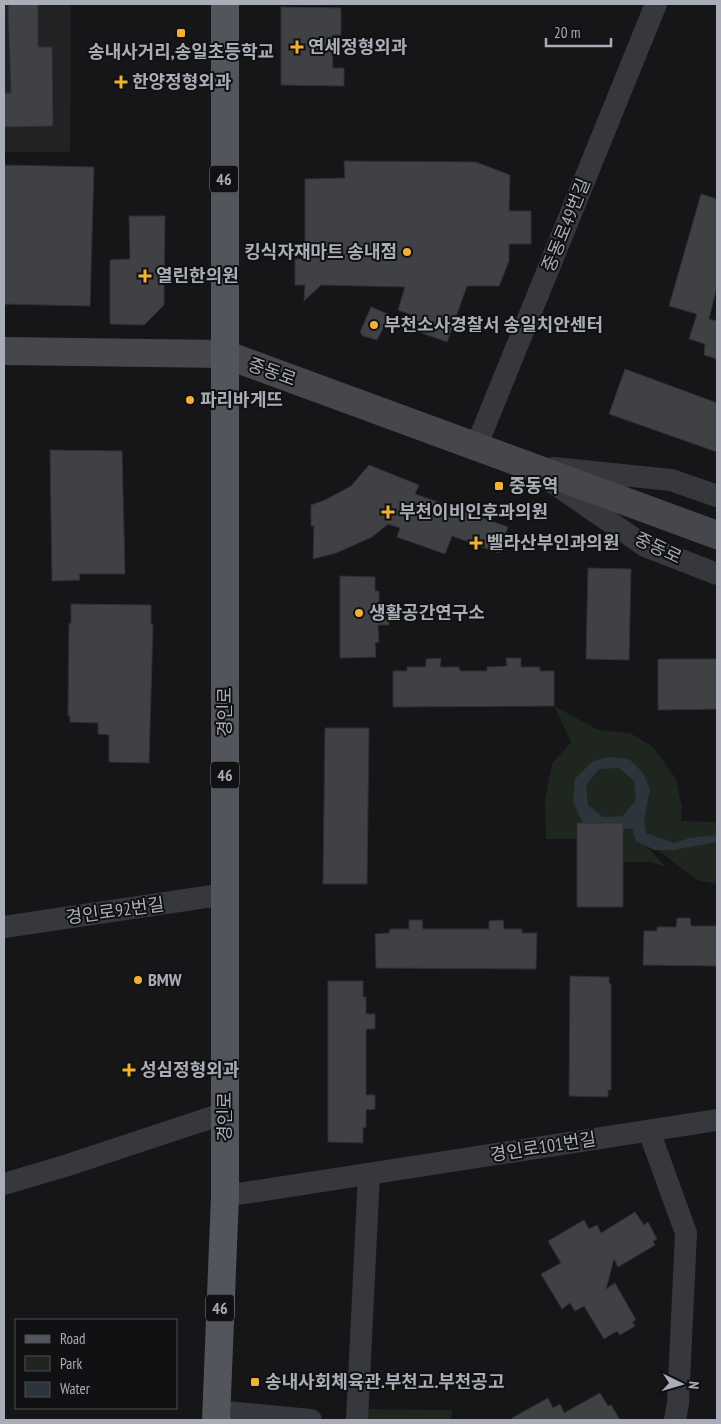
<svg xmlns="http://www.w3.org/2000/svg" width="721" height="1424" font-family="'PT Sans Narrow','Noto Sans KR',sans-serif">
<rect width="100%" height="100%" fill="#161618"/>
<path fill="#222225" d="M4,4H71L70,152H4Z"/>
<g fill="#1e261f">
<path d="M554,706L598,730L630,733L653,747L676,779L682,808L681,821L717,822V884L697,880L627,826L666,867L651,862H623L578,839H546L545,799L552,764L571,742Z"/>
<path d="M358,1409L452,1410L451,1420H357Z"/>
</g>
<path fill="#2c353c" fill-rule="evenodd" d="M610,757L629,759L643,773L650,789L644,821L646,833L674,843L690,838L717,835V842L674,850H654L636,841L632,829L584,825L573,802L575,779L593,761ZM619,768L634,781L636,800L623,816L603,817L588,805L586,785L599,769Z"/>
<g fill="#404145" stroke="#303034">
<path d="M8,4H38V47H52L53,126L4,127V93H11Z"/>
<path d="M281,7L341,8V35H332L333,68H344V86L281,85Z"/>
<path d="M344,161L476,162L510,175L509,211H531V244H509V261L499,286H467L447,342L408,328L412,315L398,310L405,287L321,285L304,301L305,285H295V259H305V179L345,178Z"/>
<path d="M4,165L94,167L90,306L4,304Z"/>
<path d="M701,194L717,199V286L709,319L717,321V359L704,355L705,344L689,339L697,314L669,306Z"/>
<path d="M129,216H165L164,305L144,325L110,324V260L130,259Z"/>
<path d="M371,307L390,315L377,340L363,336L360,332Z"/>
<path d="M625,369L717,403V452L609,414Z"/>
<path d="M50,450L122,451L125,574H79L80,580L52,581Z"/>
<path d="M369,465L419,485L415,494L508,527L499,553L452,536L445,554L397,537L400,528L388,524L372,537L336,553L313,559L314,526H311V505L325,500L351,486Z"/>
<path d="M588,568L631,569L629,660L586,659Z"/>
<path d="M340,576L375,577V591H379V610H388L389,625H378L379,642L375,643L376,657L340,658Z"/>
<path d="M71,604L151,605V624H153L149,763L109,762V735L98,734V723L70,722V716H68L69,623L71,624Z"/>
<path d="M441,658L440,667H459L460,671H487V667L507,666L506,658H521V667H540V671H554V706L393,707V671H407V667H426V659Z"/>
<path d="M658,659H717V709L658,710Z"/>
<path d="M325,728H369L367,884H323Z"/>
<rect x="577" y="823" width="46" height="84"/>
<path d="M677,918H690L691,926H717V966L643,965L644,931H657V927H676Z"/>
<path d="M409,920H422L423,929H489V921L503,920L504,929H522V933H537L536,969L376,968L375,934L389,933L390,929H409Z"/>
<path d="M570,976L609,977V983L611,984V1090H608V1097L569,1096Z"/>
<path d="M328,981H363V997H366V1014H375V1029H366V1095H375V1109L366,1110V1127L363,1128V1143L328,1142Z"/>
<path d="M635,1212L644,1225L648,1222L657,1239L653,1241L655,1245L618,1267L614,1259L606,1289L615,1283L636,1320L632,1322L635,1326L620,1335L617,1331L604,1339L584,1306L575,1311L570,1303L562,1309L541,1274L561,1263L548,1241L584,1220L589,1229L597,1225L601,1233Z"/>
<path d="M600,1393L608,1406L611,1405L620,1420H514L512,1418L548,1398L553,1408L560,1404L564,1413Z"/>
</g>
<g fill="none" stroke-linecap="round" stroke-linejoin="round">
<g stroke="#37383d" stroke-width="22">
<path d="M476,447L656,4"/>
<path d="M554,468L671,480L717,496"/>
<path d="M549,480L645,546L717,574"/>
<path d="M4,927L226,894"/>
<path d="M649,1131L686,1233L678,1403L675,1420"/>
<path d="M4,1184L68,1165L225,1113"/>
<path d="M225,1196L717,1120"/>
<path d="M216,1411L311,1420"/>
<path d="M357,1420L369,1174"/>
</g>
<path stroke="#45474d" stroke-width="28" d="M4,351L224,354L717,535"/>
<path stroke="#53555c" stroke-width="28" d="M216,1420L225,1196V4"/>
</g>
<g fill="#f2b134" stroke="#111113" stroke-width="2">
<rect x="176" y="28" width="10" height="10" rx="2.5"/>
<path d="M294.5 39.5h5v5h5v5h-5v5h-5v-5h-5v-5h5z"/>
<path d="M118.5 74.5h5v5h5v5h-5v5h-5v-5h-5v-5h5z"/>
<circle cx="407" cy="252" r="5"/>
<path d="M142.5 268.5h5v5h5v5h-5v5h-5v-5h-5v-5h5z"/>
<circle cx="374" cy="325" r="5"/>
<circle cx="190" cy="400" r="5"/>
<rect x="494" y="481" width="10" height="10" rx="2.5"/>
<path d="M385.5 504.5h5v5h5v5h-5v5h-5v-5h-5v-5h5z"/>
<path d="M473.5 535.5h5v5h5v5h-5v5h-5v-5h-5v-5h5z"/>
<circle cx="359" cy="613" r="5"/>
<circle cx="138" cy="980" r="5"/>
<path d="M126.5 1062.5h5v5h5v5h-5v5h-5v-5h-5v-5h5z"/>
<rect x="250" y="1377" width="10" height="10" rx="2.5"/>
</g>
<g text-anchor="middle" stroke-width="4" stroke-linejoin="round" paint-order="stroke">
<g fill="#111113" stroke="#7b7e86" stroke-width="1">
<rect x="210" y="165.5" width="28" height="27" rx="4"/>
<rect x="211" y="761.5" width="28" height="27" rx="4"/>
<rect x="206" y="1294.5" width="28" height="27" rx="4"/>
</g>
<g font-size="16" font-weight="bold" fill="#a8adb8">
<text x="224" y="185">46</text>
<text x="225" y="781">46</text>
<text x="220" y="1314">46</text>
</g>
<g font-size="18" font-weight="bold" fill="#a8adb8" stroke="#111113" text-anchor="start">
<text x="308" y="53">연세정형외과</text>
<text x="181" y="58" text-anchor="middle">송내사거리,송일초등학교</text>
<text x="132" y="88">한양정형외과</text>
<text x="397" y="258" text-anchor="end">킹식자재마트 송내점</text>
<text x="156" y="282">열린한의원</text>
<text x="384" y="331">부천소사경찰서 송일치안센터</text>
<text x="200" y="406">파리바게뜨</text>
<text x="509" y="492">중동역</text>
<text x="399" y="518">부천이비인후과의원</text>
<text x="487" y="549">벨라산부인과의원</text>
<text x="369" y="619">생활공간연구소</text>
<text x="148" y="986">BMW</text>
<text x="140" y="1076">성심정형외과</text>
<text x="265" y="1388">송내사회체육관.부천고.부천공고</text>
</g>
<g font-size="18" fill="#a8adb8" stroke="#111113">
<text transform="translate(566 225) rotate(-68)" y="6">중동로49번길</text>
<text transform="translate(272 372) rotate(20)" y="6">중동로</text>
<text transform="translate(658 548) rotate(25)" y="6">중동로</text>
<text transform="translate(225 712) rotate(-90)" y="6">경인로</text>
<text transform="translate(115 911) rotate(-8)" y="6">경인로92번길</text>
<text transform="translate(225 1117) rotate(-90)" y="6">경인로</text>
<text transform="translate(543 1147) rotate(-9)" y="6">경인로101번길</text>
</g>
</g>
<rect width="721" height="1424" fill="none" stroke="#a8adb8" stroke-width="10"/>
<rect x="15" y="1319" width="162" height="90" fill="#111113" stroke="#4d4f55"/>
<rect x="25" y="1335" width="25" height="8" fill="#53555c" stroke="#4d4f55"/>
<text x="60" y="1344" font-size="15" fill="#a8adb8">Road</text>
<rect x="25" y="1356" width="25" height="15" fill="#1e261f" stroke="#4d4f55"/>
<text x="60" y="1369" font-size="15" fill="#a8adb8">Park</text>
<rect x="25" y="1382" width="25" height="15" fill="#2c353c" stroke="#4d4f55"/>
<text x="60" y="1394" font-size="15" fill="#a8adb8">Water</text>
<g transform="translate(681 1384) rotate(95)" stroke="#111113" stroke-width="4" paint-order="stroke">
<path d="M0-4L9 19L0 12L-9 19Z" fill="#a8adb8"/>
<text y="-8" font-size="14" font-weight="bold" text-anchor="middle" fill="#a8adb8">N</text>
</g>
<path d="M546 38v8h65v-8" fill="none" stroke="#a8adb8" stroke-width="2.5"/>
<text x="554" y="38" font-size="15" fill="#a8adb8" stroke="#111113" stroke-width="4" paint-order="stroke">20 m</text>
</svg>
